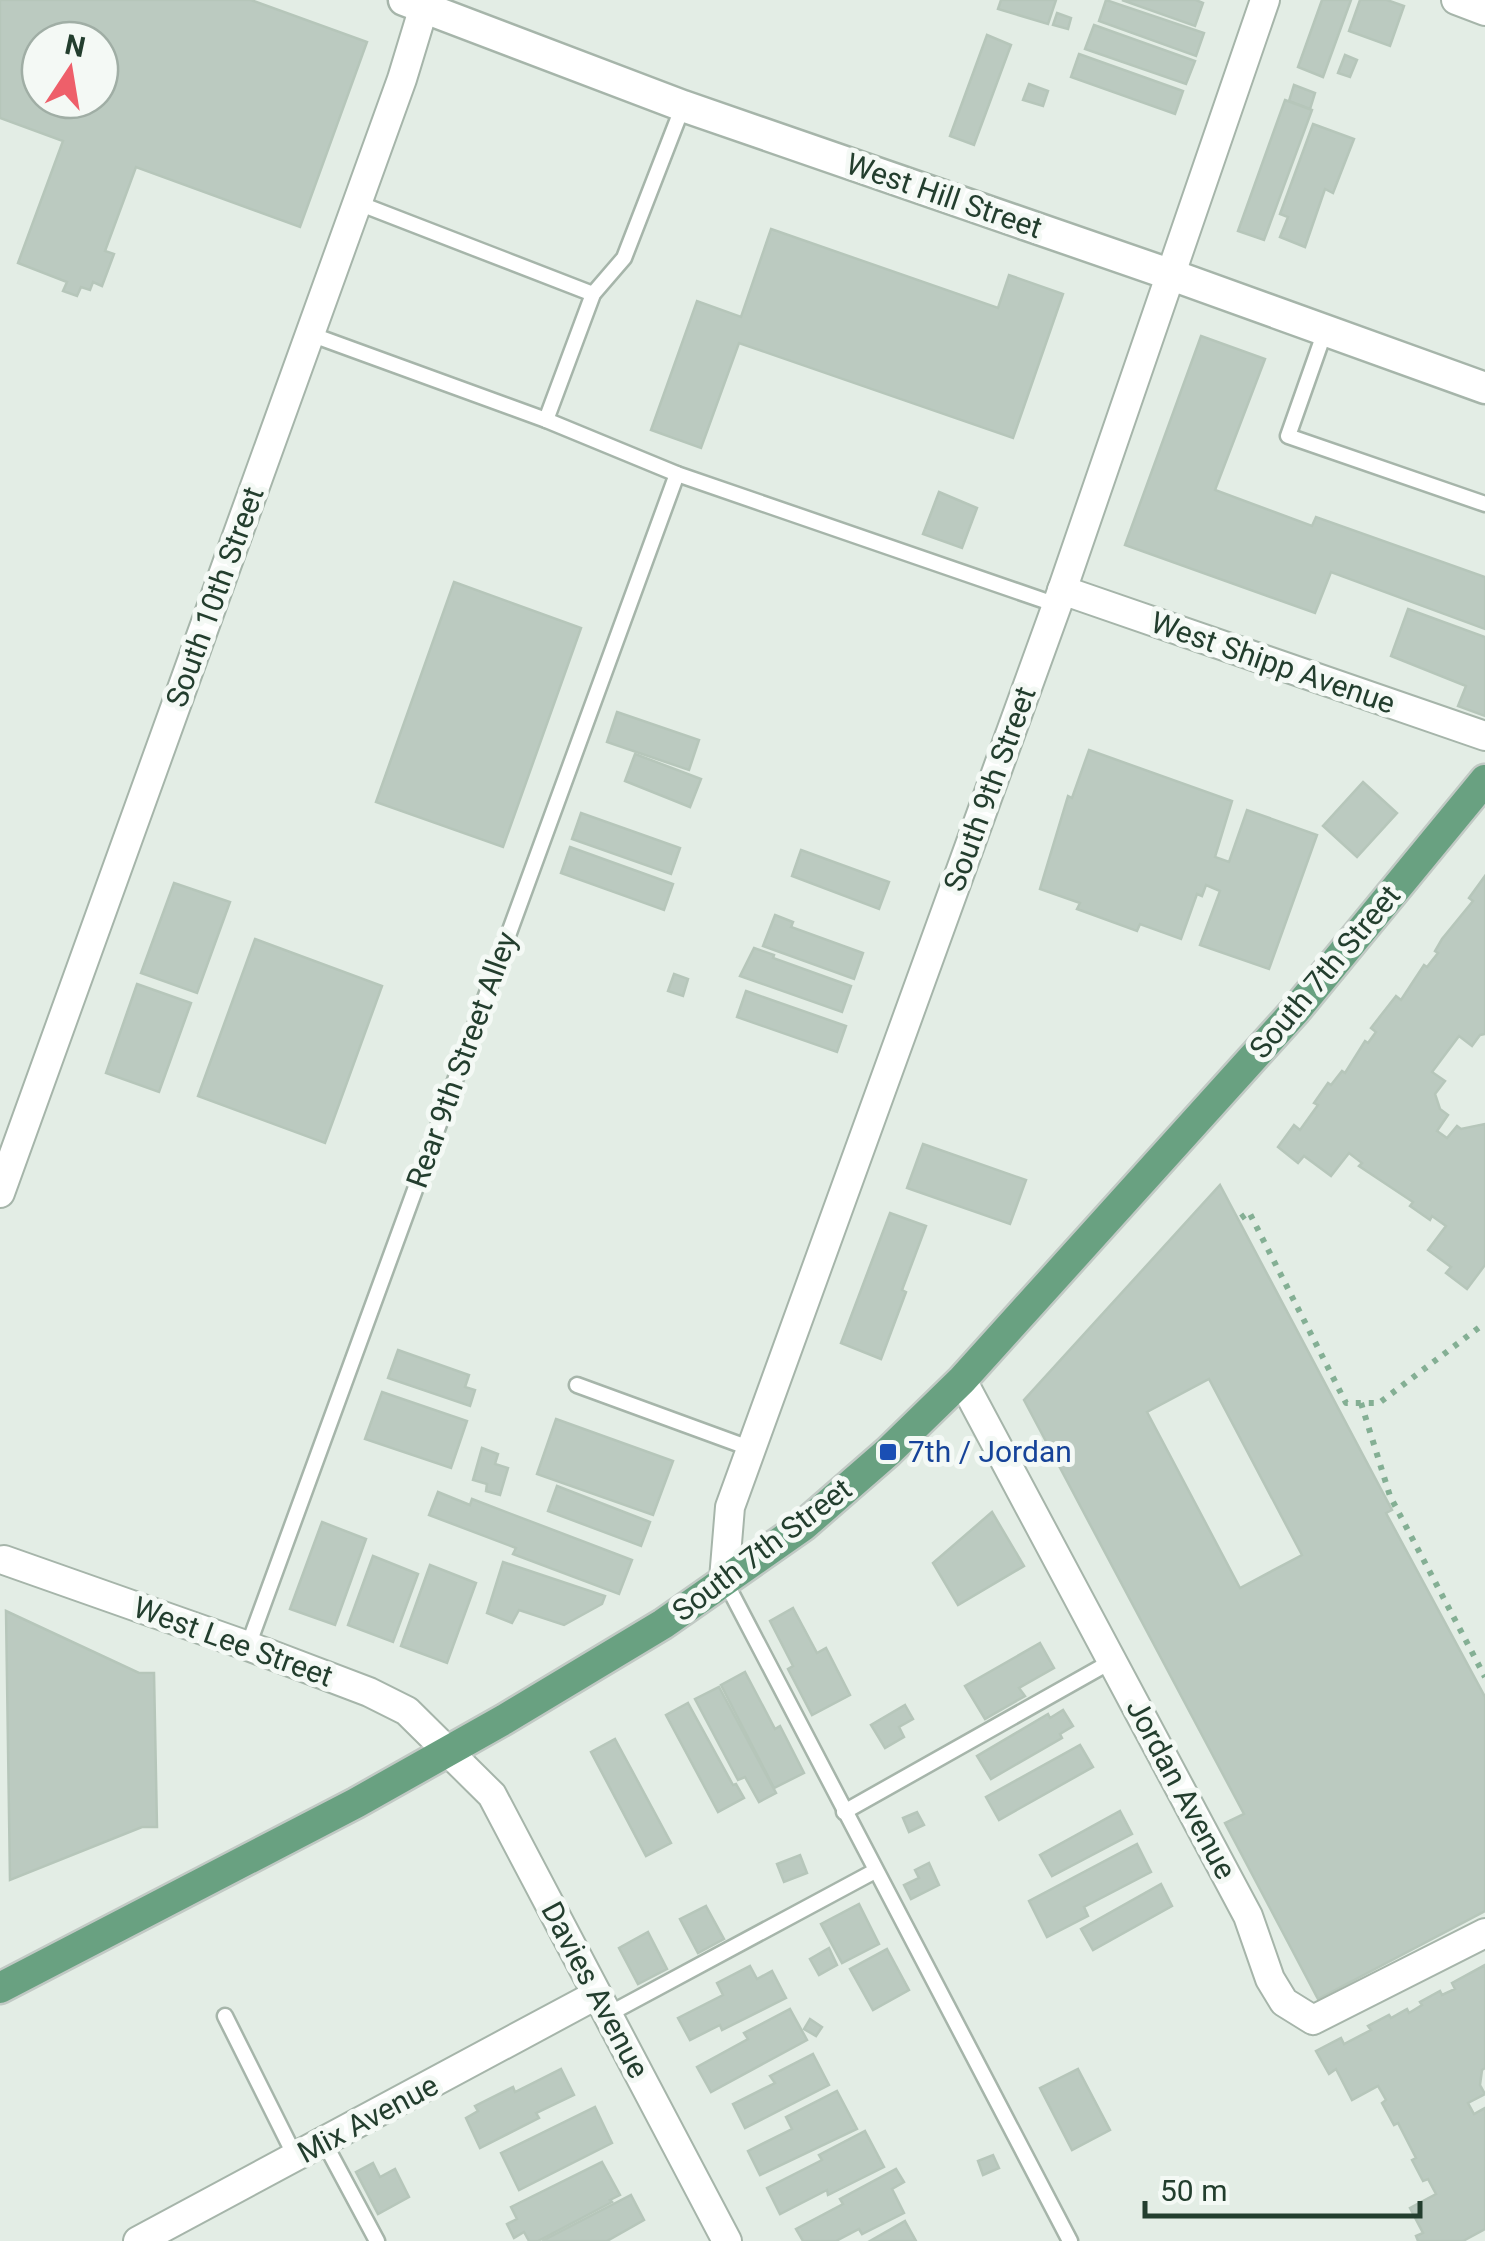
<svg xmlns="http://www.w3.org/2000/svg" width="1485" height="2241" font-family="Roboto,sans-serif">
<rect width="100%" height="100%" fill="#e3ede5"/>
<g fill="#bbcac0" stroke="#b6c6ba" stroke-width="2.5" fill-rule="evenodd">
<path d="M0,0H251L367,42L300,227L136,167L105,251L114,254L102,286L93,282L90,290L81,287L77,296L63,291L67,282L18,263L63,141L0,118ZM40,40H100V100H40Z"/>
<path d="M1001,0H1056L1048,24L998,9Z"/>
<path d="M1106,0L1204,33L1196,56L1099,21Z"/>
<path d="M1122,0H1196L1203,3L1195,26Z"/>
<path d="M1322,0H1351L1323,77L1298,67Z"/>
<path d="M1360,0H1387L1404,6L1390,46L1349,31Z"/>
<path d="M1057,13L1071,18L1068,29L1053,25Z"/>
<path d="M1094,25L1195,61L1186,84L1085,49Z"/>
<path d="M987,35L1011,45L974,145L950,136Z"/>
<path d="M1079,54L1183,91L1175,114L1071,77Z"/>
<path d="M1345,55L1357,60L1350,77L1338,73Z"/>
<path d="M1029,84L1048,91L1043,106L1023,100Z"/>
<path d="M1294,85L1315,93L1310,109L1289,101Z"/>
<path d="M1285,100L1312,110L1264,240L1238,231Z"/>
<path d="M1313,124L1354,139L1333,193L1325,189L1305,247L1280,237L1288,217L1280,214Z"/>
<path d="M771,229L998,308L1009,275L1063,294L1013,438L739,343L701,448L651,430L697,301L741,317Z"/>
<path d="M1201,336L1265,359L1215,490L1312,526L1316,517L1485,577V629L1331,572L1315,613L1125,545Z"/>
<path d="M939,492L977,508L962,548L923,534Z"/>
<path d="M454,582L581,628L503,847L376,802Z"/>
<path d="M1408,609L1485,637V716L1458,706L1466,686L1391,656Z"/>
<path d="M617,712L699,740L689,770L607,742Z"/>
<path d="M1089,750L1232,801L1215,857L1229,862L1247,810L1317,835L1269,969L1200,945L1220,891L1206,885L1202,896L1197,894L1181,939L1140,924L1137,931L1077,909L1080,903L1040,889L1068,796L1072,798Z"/>
<path d="M635,754L701,779L690,807L625,781Z"/>
<path d="M1363,782L1397,813L1357,857L1323,826Z"/>
<path d="M581,813L680,848L671,874L572,839Z"/>
<path d="M570,847L673,884L664,910L561,873Z"/>
<path d="M801,850L889,882L879,909L792,876Z"/>
<path d="M1485,876V1034L1480,1035L1472,1046L1459,1036L1432,1072L1445,1081L1435,1094L1440,1109L1448,1115L1437,1131L1447,1138L1457,1126L1461,1129L1485,1124V1265L1467,1289L1446,1273L1451,1267L1428,1250L1446,1226L1432,1216L1430,1220L1410,1206L1413,1202L1359,1166L1362,1163L1349,1153L1331,1176L1304,1156L1298,1163L1278,1147L1294,1125L1300,1130L1318,1105L1314,1103L1328,1083L1331,1085L1342,1071L1345,1073L1365,1041L1368,1043L1376,1032L1371,1028L1396,996L1401,1000L1424,965L1427,967L1438,953L1435,951L1442,939L1473,901L1469,898Z"/>
<path d="M174,883L230,902L197,993L141,973Z"/>
<path d="M775,915L793,922L791,927L863,953L854,979L763,946Z"/>
<path d="M255,939L382,986L325,1143L198,1096Z"/>
<path d="M754,948L774,955L773,958L851,986L842,1012L740,976Z"/>
<path d="M674,974L688,979L683,996L668,991Z"/>
<path d="M137,984L191,1003L159,1092L106,1073Z"/>
<path d="M746,991L846,1026L837,1052L737,1017Z"/>
<path d="M923,1144L1026,1180L1010,1224L907,1188Z"/>
<path d="M1220,1185L1392,1510L1386,1513L1485,1697V1911L1318,1999L1225,1823L1244,1814L1024,1400ZM1209,1379L1302,1555L1240,1588L1147,1412Z"/>
<path d="M890,1213L926,1226L902,1290L906,1292L881,1359L841,1343Z"/>
<path d="M398,1350L469,1375L465,1387L475,1390L470,1406L388,1378Z"/>
<path d="M382,1392L467,1421L451,1468L365,1439Z"/>
<path d="M556,1419L673,1461L653,1515L537,1474Z"/>
<path d="M482,1448L498,1454L495,1464L508,1468L500,1495L486,1491L487,1484L473,1480Z"/>
<path d="M557,1486L650,1522L641,1546L548,1511Z"/>
<path d="M438,1492L470,1505L472,1499L632,1560L619,1594L513,1554L516,1548L429,1515Z"/>
<path d="M992,1512L1024,1566L958,1605L933,1563Z"/>
<path d="M322,1522L366,1539L335,1625L290,1609Z"/>
<path d="M373,1556L418,1574L393,1642L348,1625Z"/>
<path d="M503,1562L605,1596L602,1604L564,1625L519,1610L512,1623L487,1613Z"/>
<path d="M430,1565L476,1583L447,1663L401,1646Z"/>
<path d="M793,1608L817,1653L826,1648L850,1695L812,1715L788,1669L793,1666L770,1621Z"/>
<path d="M6,1611L139,1673H154L157,1827H142L10,1880Z"/>
<path d="M1040,1643L1054,1668L1019,1688L1025,1696L985,1719L965,1686Z"/>
<path d="M745,1672L775,1729L780,1726L804,1773L774,1788L721,1685Z"/>
<path d="M719,1687L776,1793L759,1802L745,1777L738,1780L695,1699Z"/>
<path d="M688,1703L733,1785L736,1784L744,1798L718,1812L666,1715Z"/>
<path d="M905,1705L913,1719L899,1727L904,1737L885,1748L871,1725Z"/>
<path d="M1063,1710L1073,1726L1060,1734L1062,1738L991,1779L977,1756L1048,1714L1050,1718Z"/>
<path d="M615,1739L671,1843L646,1856L591,1752Z"/>
<path d="M1080,1745L1093,1767L999,1820L986,1797Z"/>
<path d="M1120,1811L1132,1834L1052,1876L1040,1855Z"/>
<path d="M917,1812L924,1825L909,1832L903,1818Z"/>
<path d="M1137,1844L1151,1872L1084,1907L1088,1916L1047,1937L1029,1901Z"/>
<path d="M800,1855L807,1873L784,1882L777,1864Z"/>
<path d="M929,1863L939,1885L911,1899L904,1885L919,1878L915,1870Z"/>
<path d="M1161,1884L1172,1906L1093,1950L1081,1929Z"/>
<path d="M859,1904L879,1944L842,1963L821,1924Z"/>
<path d="M706,1906L724,1939L698,1953L680,1919Z"/>
<path d="M648,1932L667,1969L638,1984L619,1948Z"/>
<path d="M829,1948L837,1965L819,1975L810,1959Z"/>
<path d="M887,1949L909,1990L873,2010L850,1969Z"/>
<path d="M1485,1965V2068L1482,2070L1480,2085L1485,2094L1468,2103L1474,2114L1485,2108V2229L1463,2241H1418L1416,2236L1423,2233L1410,2208L1436,2194L1428,2179L1423,2181L1412,2160L1416,2158L1398,2123L1394,2125L1382,2103L1386,2100L1378,2086L1352,2100L1336,2069L1329,2074L1316,2051L1341,2038L1344,2044L1371,2030L1368,2026L1389,2015L1391,2018L1407,2009L1409,2013L1422,2005L1420,2002L1440,1991L1442,1995L1455,1989L1452,1983Z"/>
<path d="M750,1966L757,1979L772,1971L786,1998L722,2030L720,2025L690,2040L678,2018L723,1995L717,1983Z"/>
<path d="M790,2009L807,2040L711,2092L697,2067L748,2039L744,2033Z"/>
<path d="M810,2019L822,2027L816,2036L804,2029Z"/>
<path d="M813,2054L829,2085L745,2128L733,2104L775,2083L770,2076Z"/>
<path d="M561,2069L574,2095L536,2113L539,2118L480,2148L466,2118L478,2111L475,2106L513,2087L515,2092Z"/>
<path d="M1078,2069L1110,2130L1072,2150L1040,2088Z"/>
<path d="M837,2091L857,2129L760,2175L748,2151L792,2129L786,2117Z"/>
<path d="M595,2107L612,2143L519,2190L501,2153Z"/>
<path d="M865,2131L884,2167L828,2195L827,2190L780,2214L767,2188L822,2160L819,2155Z"/>
<path d="M993,2155L999,2168L983,2175L978,2161Z"/>
<path d="M602,2162L620,2195L610,2200L612,2202L538,2241H529L524,2232L514,2238L507,2224L517,2219L511,2207Z"/>
<path d="M373,2163L380,2177L395,2169L409,2197L378,2214L356,2172Z"/>
<path d="M896,2169L904,2182L892,2189L904,2213L862,2234L859,2229L836,2241H803L796,2229L843,2204L840,2199Z"/>
<path d="M631,2195L644,2220L607,2241H542Z"/>
<path d="M905,2221L916,2241H870Z"/>
</g>
<g fill="none" stroke-linecap="round" stroke-linejoin="round">
<g stroke="#a6b5aa" stroke-width="19">
<g id="service">
<path d="M358,203L593,294"/>
<path d="M1325,331L1288,436L1485,504"/>
<path d="M310,334L546,420L677,474L1057,605"/>
<path d="M546,420L593,294L624,258L683,106"/>
<path d="M577,1385L752,1449"/>
<path d="M724,1579L1070,2241"/>
<path d="M248,1646L677,474"/>
<path d="M844,1812L1112,1661"/>
<path d="M607,2015L875,1871"/>
<path d="M225,2016L296,2158"/>
<path d="M324,2142L377,2241"/>
</g>
</g>
<g stroke="#a6b5aa" stroke-width="32">
<g id="minor">
<path d="M1456,0L1485,11"/>
<path d="M1062,590L1485,736"/>
<path d="M0,1193L402,79L426,0"/>
<path d="M962,1380L1248,1916L1270,1979L1284,2002L1313,2020L1485,1933"/>
<path d="M4,1560L248,1646L369,1692L407,1711L492,1795L727,2241"/>
<path d="M724,1579L730,1507L1057,605L1265,0"/>
<path d="M138,2241L596,1995"/>
</g>
</g>
<g stroke="#a6b5aa" stroke-width="35">
<path id="tertiary" d="M404,0L683,106L1169,274L1485,388"/>
</g>
<g stroke="#c1c9c4" stroke-width="35">
<path id="primary" d="M0,1988L356,1803L505,1719L663,1624L803,1526L888,1452L962,1380L1296,1010L1485,780"/>
</g>
<g stroke="#84af94" stroke-width="6" stroke-dasharray="5 8" stroke-linecap="butt">
<path d="M1241,1218L1249,1212L1346,1403H1379L1485,1323"/>
<path d="M1361,1403L1390,1496L1485,1677"/>
</g>
<use href="#service" stroke="#fff" stroke-width="14"/>
<use href="#minor" stroke="#fff" stroke-width="28"/>
<use href="#tertiary" stroke="#fff" stroke-width="30"/>
<use href="#primary" stroke="#69a181" stroke-width="30"/>
</g>
<rect fill="#1a4fb4" stroke="#f4f9f5" stroke-width="4" x="878" y="1442" width="20" height="20" rx="5"/>
<g text-anchor="middle" stroke-width="10" stroke-linejoin="round" paint-order="stroke">
<g font-size="30" fill="#233e2e" stroke="#f4f9f5">
<text transform="translate(944 196) rotate(19)" y="10">West Hill Street</text>
<text transform="translate(215 597) rotate(-70)" y="10">South 10th Street</text>
<text transform="translate(1273 663) rotate(19)" y="10">West Shipp Avenue</text>
<text transform="translate(990 789) rotate(-70)" y="10">South 9th Street</text>
<text transform="translate(1325 972) rotate(-50)" y="10">South 7th Street</text>
<text transform="translate(462 1060) rotate(-70)" y="10">Rear 9th Street Alley</text>
<text transform="translate(762 1550) rotate(-37)" y="10">South 7th Street</text>
<text transform="translate(233 1642) rotate(20)" y="10">West Lee Street</text>
<text transform="translate(1181 1789) rotate(62)" y="10">Jordan Avenue</text>
<text transform="translate(595 1990) rotate(62)" y="10">Davies Avenue</text>
<text transform="translate(368 2119) rotate(-28)" y="10">Mix Avenue</text>
</g>
<g font-size="30" fill="#164399" stroke="#f4f9f5" text-anchor="start">
<text x="908" y="1462">7th / Jordan</text>
</g>
</g>
<g transform="translate(70 70) rotate(12)"><circle r="48" fill="#f4f9f5" stroke="#a0aea5" stroke-width="2.5"/>
<path d="M0-8L18 38L0 25L-18 38Z" fill="#ee5f6a"/>
<text y="-15" font-size="28" font-weight="bold" text-anchor="middle" fill="#233e2e">N</text>
</g>
<path d="M1145 2201v15h275v-15" fill="none" stroke="#233e2e" stroke-width="5"/>
<text x="1160" y="2201" font-size="30" fill="#233e2e" stroke="#f4f9f5" stroke-width="8" paint-order="stroke">50 m</text>
</svg>
